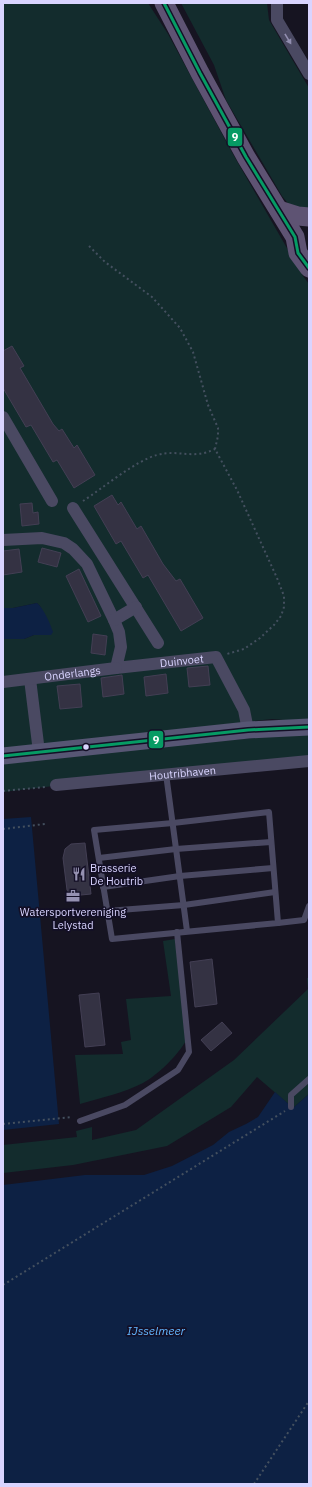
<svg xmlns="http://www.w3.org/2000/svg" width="312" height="1487" font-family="'IBM Plex Sans',sans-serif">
<rect width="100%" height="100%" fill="#161421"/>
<g fill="#132c2d">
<path d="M3,3H148L168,34L234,156L303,276L309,284V722L272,719L3,750V639H24L34,635L47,620L40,606L37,603L13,608H3Z"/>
<path d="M181,3H267L269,20L309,88V210L291,207L282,196L226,100L214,65Z"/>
<path d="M309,733V758L231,765L3,792V761Z"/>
<path d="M175,939L187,1039C179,1054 158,1075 143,1083C123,1093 101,1098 80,1104L75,1055L123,1054L121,1042L131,1040L126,999L171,996L163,941Z"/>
<path d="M307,978H309V1094L293,1108L257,1077L231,1107L167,1146L73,1165L3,1173V1145L77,1137L76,1131L92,1127V1140L136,1130L234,1060L308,989Z"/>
</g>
<g fill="#0d2144">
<path d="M37,603C44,609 50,623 53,632L51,635H34L24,639H3V608H13Z"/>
<path d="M31,817L59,1124L3,1130V819Z"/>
<path d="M275,1092L293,1108L309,1094V1484H3V1185L85,1175H144L172,1166L213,1145L229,1132L246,1124L258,1117Z"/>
</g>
<g fill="#343243" stroke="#433f54">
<path d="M12,346L24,366L20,368L53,424L59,431L62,429L74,448L77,445L95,475L74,488L57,460L53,462L31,425L26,427L3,388V351Z"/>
<path d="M112,495L118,505L121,502L137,529L141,526L163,564L176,581L180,579L203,618L181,631L148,575L143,578L121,541L116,544L94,506Z"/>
<path d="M32,503L33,513L38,512L39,524L22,526L20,504Z"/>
<path d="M42,548L61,553L57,567L38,562Z"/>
<path d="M19,549L22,572L3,575V551Z"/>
<path d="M79,569L101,616L88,622L66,576Z"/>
<path d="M93,634L107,636L105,655L91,653Z"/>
<path d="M208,666L210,685L189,687L187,668Z"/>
<path d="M166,674L168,693L146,696L144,677Z"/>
<path d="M122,675L124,694L103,697L101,678Z"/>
<path d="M80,684L82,707L60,709L57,686Z"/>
<path d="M85,843L91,894L71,896L67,890L63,858L65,849L71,844Z"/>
<path d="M212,959L217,1004L195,1007L190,962Z"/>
<path d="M99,993L105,1045L85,1047L79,995Z"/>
<path d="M222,1022L232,1033L211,1051L201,1040Z"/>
</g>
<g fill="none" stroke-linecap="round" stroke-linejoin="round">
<g stroke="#44505f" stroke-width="2" stroke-dasharray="2 3" stroke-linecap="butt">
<path d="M89,246L105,262L152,297L180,328L193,352L208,405L218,428V436L215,449L237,490L277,578L284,596V607L281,616L274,625L260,638L244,649L227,654"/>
<path d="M83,501C103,488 135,461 157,455C179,449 193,460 215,449"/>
<path d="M3,791L45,787"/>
<path d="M3,829L45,824"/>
<path d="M3,1124L72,1117"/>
<path d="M3,1285L285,1111"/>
<path d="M254,1484L309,1401"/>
</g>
<g stroke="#4a4962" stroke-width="6">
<path d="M166,774L187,931"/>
<path d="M269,812L278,923L112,939L94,830L173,823Z"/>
<path d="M99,858L176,849L271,842"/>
<path d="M103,887L180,876L273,868"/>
<path d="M107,911L184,905L275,892"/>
<path d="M278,923L304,920L309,906"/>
<path d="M291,1107V1095L309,1079"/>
<path d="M80,1121L125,1105L178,1070L189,1052L177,932"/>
</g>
<g stroke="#4a4962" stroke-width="12">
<path d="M277,3V20L309,74"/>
<path d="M3,417L52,501"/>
<path d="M73,508L158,643"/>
<path id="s1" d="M3,540L42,538L64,543L73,549L87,564L114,620L119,632L121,647L116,668L216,657L244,710L248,730"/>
<path d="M114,620L136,607"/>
<path d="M30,679L39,752"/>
<path id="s2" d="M3,682L116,668"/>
<path id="s3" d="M56,785L309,761"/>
</g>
<path stroke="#575674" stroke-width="17" d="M3,756L248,730L309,727"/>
<g stroke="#5e5373" stroke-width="19">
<path d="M164,3L200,73L246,157L295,237L298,253L309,268"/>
<path d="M279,210L298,216L309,217"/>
</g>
<g stroke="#130f26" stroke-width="6">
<g id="bus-1">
<path d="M164,3L200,73L246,157L295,237L298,253L309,268"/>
<path d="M3,756L248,730L309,727"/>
</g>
</g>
<use href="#bus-1" stroke="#069b64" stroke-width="3"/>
</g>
<defs><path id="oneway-solid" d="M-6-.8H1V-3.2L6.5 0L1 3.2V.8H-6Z"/></defs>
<use fill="#928eb0" href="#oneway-solid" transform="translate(288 39) rotate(59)"/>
<defs>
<g id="restaurant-bare" transform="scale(1.08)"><path d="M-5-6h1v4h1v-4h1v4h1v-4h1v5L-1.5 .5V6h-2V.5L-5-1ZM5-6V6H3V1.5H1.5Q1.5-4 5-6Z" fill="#9591b1" stroke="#130f26" stroke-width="2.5" paint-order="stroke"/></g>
<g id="office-bare" transform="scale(1.08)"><path d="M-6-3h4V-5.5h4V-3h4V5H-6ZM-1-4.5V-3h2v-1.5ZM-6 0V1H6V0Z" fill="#9591b1" stroke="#130f26" stroke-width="2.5" paint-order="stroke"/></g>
</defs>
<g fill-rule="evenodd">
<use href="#restaurant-bare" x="79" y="874"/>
<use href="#office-bare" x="73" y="896"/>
</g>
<circle fill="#d9d4ff" stroke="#130f26" stroke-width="1.5" cx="86" cy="747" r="3.5"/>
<g text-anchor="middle" stroke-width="3.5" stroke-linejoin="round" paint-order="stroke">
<g font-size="11" fill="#d9d4ff" stroke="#130f26">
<text dy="4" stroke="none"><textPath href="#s1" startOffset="271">Duinvoet</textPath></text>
<text dy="4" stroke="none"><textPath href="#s2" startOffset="70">Onderlangs</textPath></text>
<text dy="4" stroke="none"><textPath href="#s3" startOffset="127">Houtribhaven</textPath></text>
</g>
<g font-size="11" fill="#d9d4ff" stroke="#130f26" text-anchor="start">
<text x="90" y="872">Brasserie<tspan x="90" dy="13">De Houtrib</tspan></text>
<text x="73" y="916" text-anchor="middle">Watersportvereniging<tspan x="73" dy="13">Lelystad</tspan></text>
</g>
<g font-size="12" font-style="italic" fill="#62b6ff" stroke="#130f26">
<text x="156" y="1335">IJsselmeer</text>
</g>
</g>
<g stroke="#130f26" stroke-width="1.5">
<rect x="227" y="127" width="16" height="20" rx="4" fill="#069b64"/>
<rect x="148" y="730" width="16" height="19" rx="4" fill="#069b64"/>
</g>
<g font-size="11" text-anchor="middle" font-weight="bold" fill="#fff">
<text x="235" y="141">9</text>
<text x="156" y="744">9</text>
</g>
<rect width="312" height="1487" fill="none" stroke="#d9d4ff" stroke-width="8"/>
</svg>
